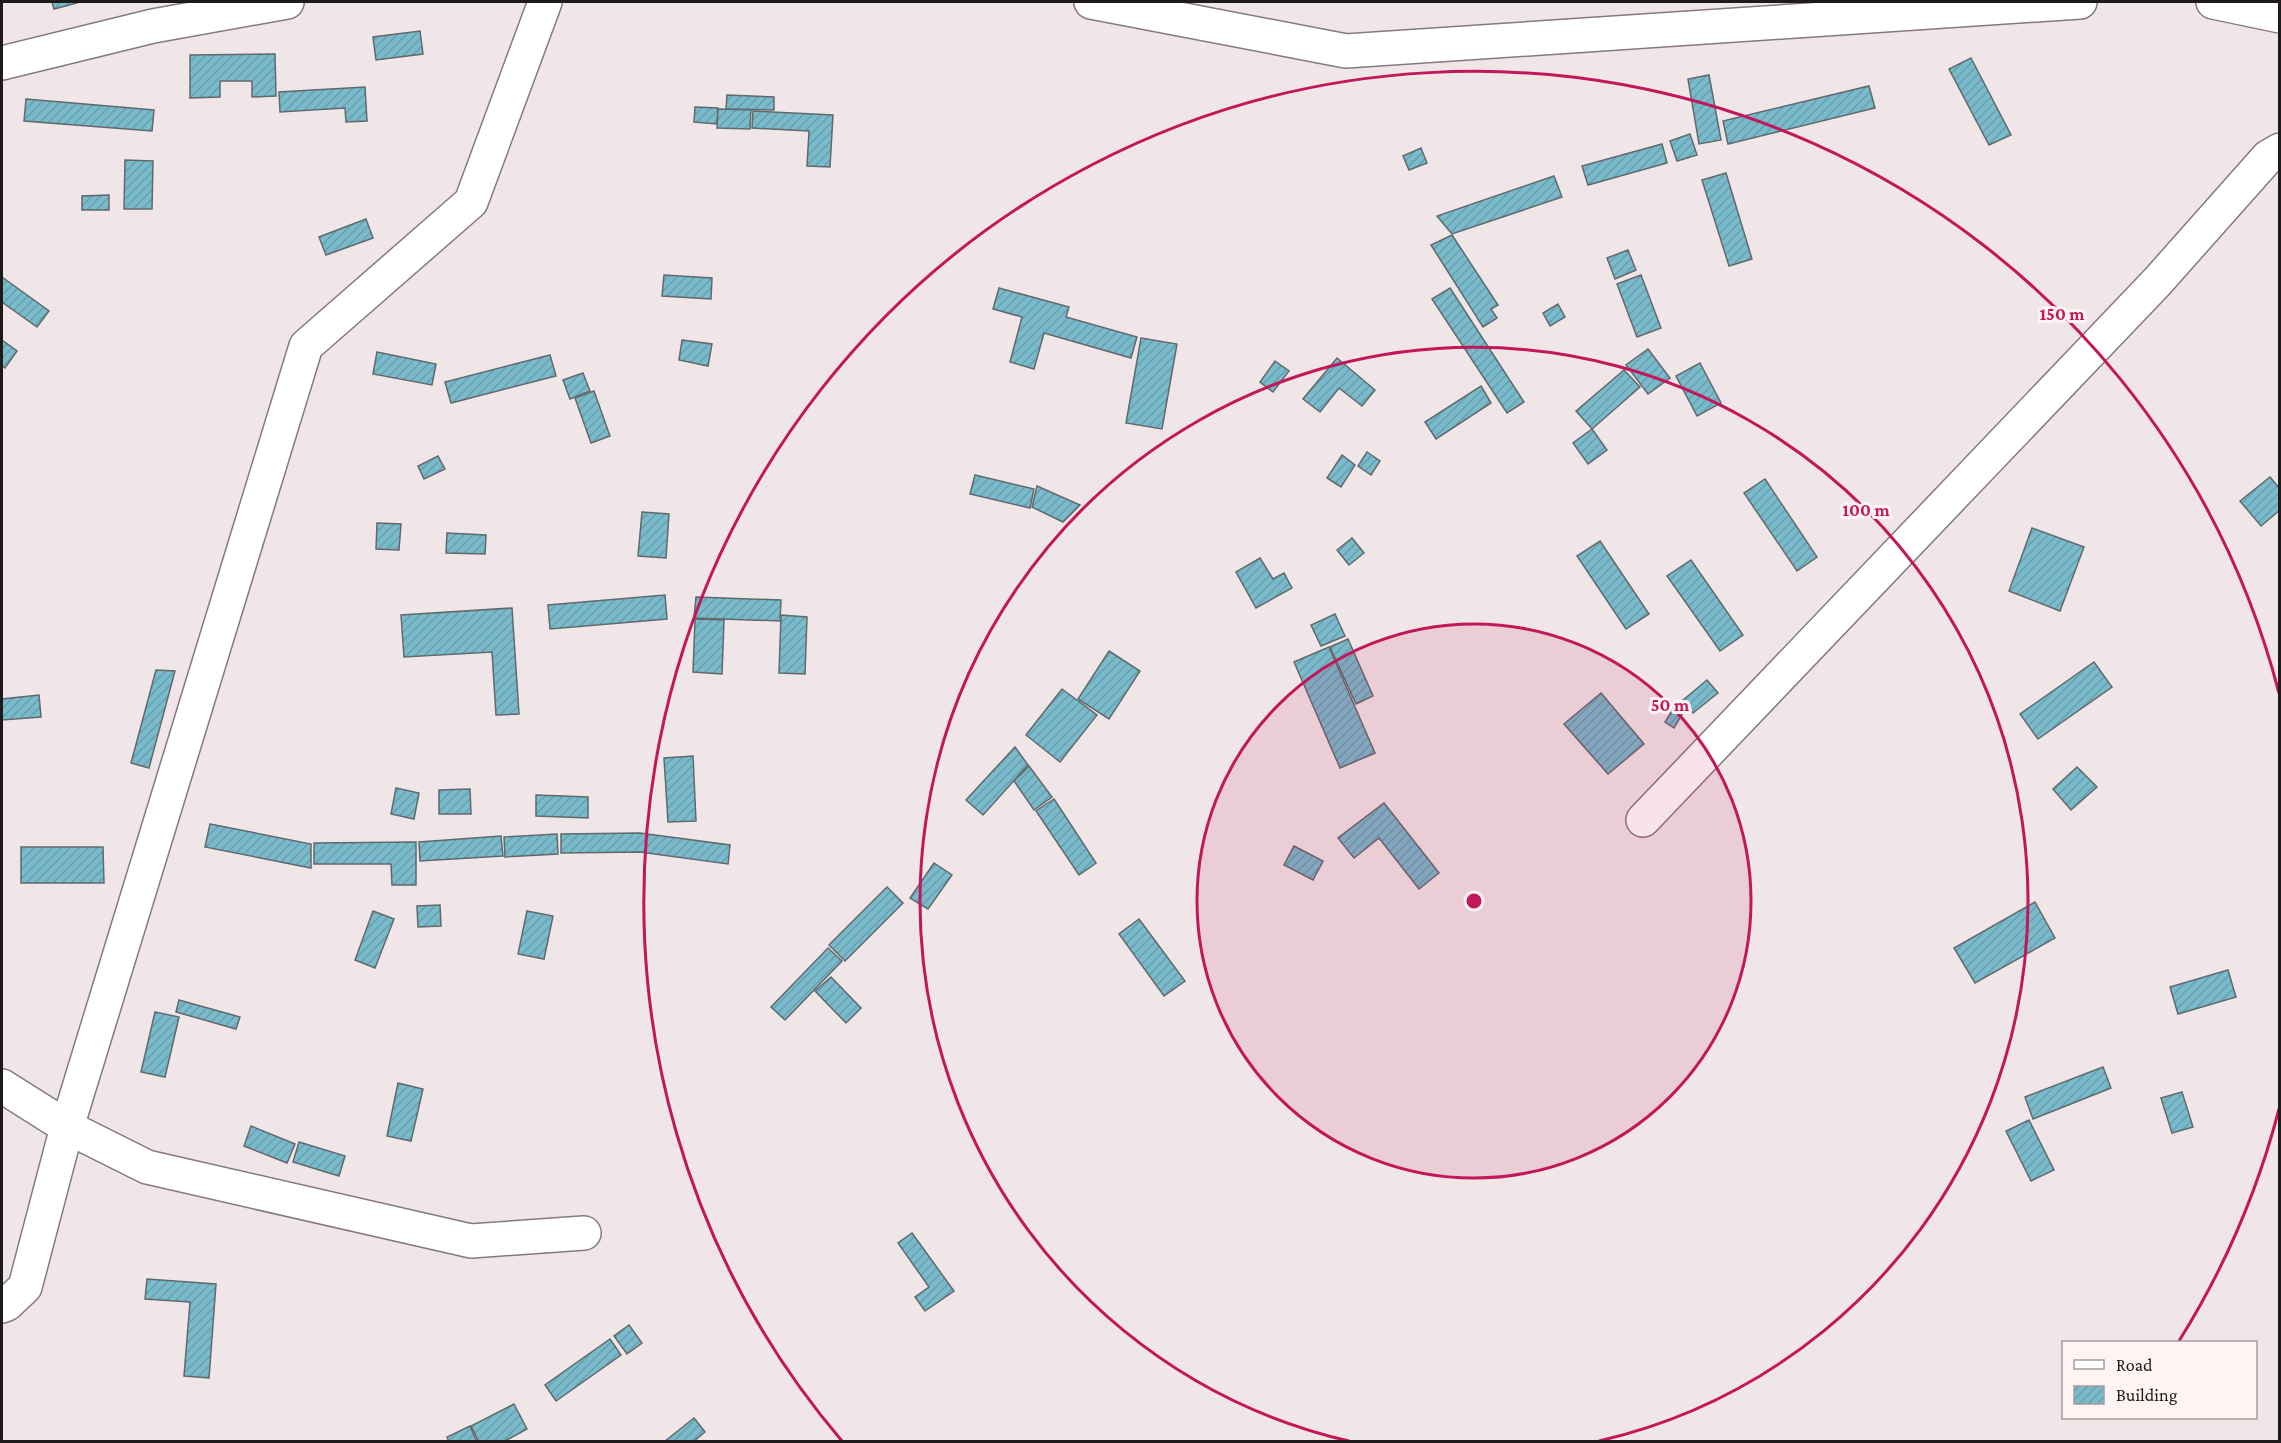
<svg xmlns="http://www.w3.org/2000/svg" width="2281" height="1443" font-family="'Crimson Pro',serif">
<defs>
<pattern id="building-hatch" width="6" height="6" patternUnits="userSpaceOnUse" patternTransform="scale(1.5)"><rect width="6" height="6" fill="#79bacb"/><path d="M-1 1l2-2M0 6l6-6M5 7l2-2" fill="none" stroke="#689fae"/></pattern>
</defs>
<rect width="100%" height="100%" fill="#f1e6e7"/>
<g fill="url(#building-hatch)" stroke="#60696c" stroke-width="1.5">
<path d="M52,2H77V3L54,9Z"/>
<path d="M420,31L423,54L376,60L373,37Z"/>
<path d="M275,54L276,96L252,97V81H220V97L190,98V55Z"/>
<path d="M1971,58L2011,135L1989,145L1949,69Z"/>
<path d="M1709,75L1721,140L1699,144L1688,79Z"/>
<path d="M1869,86L1875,108L1728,144L1723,121Z"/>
<path d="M365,87L367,121L346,122L345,108L280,112L279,92Z"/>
<path d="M727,95L774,97V110L726,109Z"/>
<path d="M26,99L154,110L152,131L24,121Z"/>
<path d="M695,107L718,108L717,124L694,122Z"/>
<path d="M718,109L751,110L750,129L717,128Z"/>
<path d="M753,111L833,115L830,167L807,166L809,131L752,128Z"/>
<path d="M1690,134L1697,155L1677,161L1670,141Z"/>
<path d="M1662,144L1667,163L1588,185L1582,166Z"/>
<path d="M1421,148L1427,163L1409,170L1403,156Z"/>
<path d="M125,160L153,161L152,209H124Z"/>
<path d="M1726,173L1752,259L1729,266L1702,180Z"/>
<path d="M1554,176L1562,197L1452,234L1437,216Z"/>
<path d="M109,195V210H82V196Z"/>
<path d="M366,219L373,238L326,255L319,237Z"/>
<path d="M1452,235L1498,305L1491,309L1497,318L1483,327L1431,245Z"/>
<path d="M1628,250L1636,270L1615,279L1607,258Z"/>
<path d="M664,275L712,278L711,299L662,296Z"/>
<path d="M1641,275L1661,328L1637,337L1617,284Z"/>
<path d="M2,277L49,311L37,327L2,302Z"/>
<path d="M999,288L1069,307L1066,317L1137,337L1131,358L1044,333L1034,369L1010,362L1022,317L993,309Z"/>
<path d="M1450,288L1524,402L1507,413L1432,299Z"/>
<path d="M1558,304L1565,317L1550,326L1543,313Z"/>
<path d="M1141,338L1177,344L1162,429L1126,423Z"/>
<path d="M2,340L17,351L5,368L2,366Z"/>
<path d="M682,340L712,344L708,366L679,360Z"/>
<path d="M1648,349L1670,378L1648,394L1626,365Z"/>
<path d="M377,352L436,364L432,385L373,374Z"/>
<path d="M550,355L556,376L451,403L445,382Z"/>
<path d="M1337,358L1375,390L1362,406L1339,388L1320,412L1303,399Z"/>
<path d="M1275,361L1289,371L1273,392L1260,382Z"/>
<path d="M1700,363L1721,403L1697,416L1676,376Z"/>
<path d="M1624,370L1640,387L1592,429L1576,411Z"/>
<path d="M583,373L590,391L570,399L563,380Z"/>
<path d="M1481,386L1491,403L1436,439L1425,422Z"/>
<path d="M594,391L610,436L591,443L575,398Z"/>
<path d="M1592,429L1607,450L1588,464L1573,443Z"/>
<path d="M1367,452L1380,461L1371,475L1358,466Z"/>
<path d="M1342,455L1355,465L1341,487L1327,478Z"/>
<path d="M438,456L445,469L424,479L418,466Z"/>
<path d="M975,475L1034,489L1030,508L970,494Z"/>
<path d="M2270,477L2280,489V510L2261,526L2240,501Z"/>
<path d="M1765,479L1817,557L1797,571L1744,493Z"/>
<path d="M1037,486L1080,505L1063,522L1032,507Z"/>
<path d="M642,512L669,514L666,558L638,556Z"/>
<path d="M377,523L401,524L399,550L376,549Z"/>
<path d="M2032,528L2084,547L2060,611L2009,591Z"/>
<path d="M447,533L486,535L485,554L446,553Z"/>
<path d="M1352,538L1364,553L1349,565L1337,550Z"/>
<path d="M1600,541L1649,614L1626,629L1577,556Z"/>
<path d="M1260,558L1273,579L1284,573L1292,588L1256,608L1236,572Z"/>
<path d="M1691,560L1743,635L1720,651L1667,576Z"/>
<path d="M665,595L667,619L550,629L548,605Z"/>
<path d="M696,597L781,600L780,621L694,618Z"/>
<path d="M512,608L519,714L496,715L492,652L404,657L401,615Z"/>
<path d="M1335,614L1345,636L1321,646L1311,625Z"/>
<path d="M781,615L807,617L805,674L779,673Z"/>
<path d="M695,619L724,620L722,674L693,672Z"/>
<path d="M1348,639L1373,696L1356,704L1330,647Z"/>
<path d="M1329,647L1375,753L1340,768L1294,662Z"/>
<path d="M1109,651L1140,671L1109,719L1078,699Z"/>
<path d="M2094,662L2112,687L2038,739L2020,714Z"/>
<path d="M156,670L175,671L149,768L131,763Z"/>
<path d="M1707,680L1718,693L1693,713L1683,700Z"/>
<path d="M1062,689L1097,715L1060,762L1026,735Z"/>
<path d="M1601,693L1644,744L1608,774L1564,724Z"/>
<path d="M39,695L41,717L2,720V699Z"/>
<path d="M1675,706L1684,711L1674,728L1665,722Z"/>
<path d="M1015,747L1028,765L983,815L966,800Z"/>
<path d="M693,756L696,821L668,822L664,758Z"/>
<path d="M1029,766L1052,797L1034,810L1014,781Z"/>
<path d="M2077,767L2097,787L2071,810L2053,789Z"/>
<path d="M396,788L419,793L414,819L391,814Z"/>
<path d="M470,789L471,814H439V790Z"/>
<path d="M536,795L588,797V818L536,816Z"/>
<path d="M1054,799L1096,863L1079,875L1036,811Z"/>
<path d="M1384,803L1439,873L1419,889L1379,838L1354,858L1338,838Z"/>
<path d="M210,824L311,844V868L205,847Z"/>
<path d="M640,833L730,845L728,864L640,852L561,853V834Z"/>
<path d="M557,834L558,854L505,857L504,837Z"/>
<path d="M501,836L503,856L420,861L419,842Z"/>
<path d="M416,842V885H392L391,864H314V843Z"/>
<path d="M1294,846L1323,861L1313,880L1284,865Z"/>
<path d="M21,847H103L104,883H21Z"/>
<path d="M934,863L952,875L928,909L910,898Z"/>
<path d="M887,887L903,903L845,961L829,945Z"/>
<path d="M2035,902L2055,938L1975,983L1954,948Z"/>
<path d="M440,905L441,926L418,927L417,906Z"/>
<path d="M373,911L394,919L375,968L355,960Z"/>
<path d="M527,911L553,916L544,959L518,954Z"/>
<path d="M1139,919L1185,981L1164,996L1119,934Z"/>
<path d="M828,948L842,961L785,1020L771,1007Z"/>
<path d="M2228,970L2236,997L2178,1014L2170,987Z"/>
<path d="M831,977L861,1008L846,1023L815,991Z"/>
<path d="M179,1000L240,1017L236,1029L176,1012Z"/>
<path d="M155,1012L179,1017L165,1077L141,1072Z"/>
<path d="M2103,1067L2111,1088L2033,1119L2025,1097Z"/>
<path d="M398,1083L423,1089L411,1141L387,1136Z"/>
<path d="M2182,1092L2193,1127L2172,1133L2161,1098Z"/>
<path d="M2029,1120L2054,1170L2031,1181L2006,1131Z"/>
<path d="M251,1126L295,1144L287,1163L244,1146Z"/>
<path d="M299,1142L345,1156L339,1176L293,1162Z"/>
<path d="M912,1233L954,1291L925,1311L915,1297L929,1287L898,1243Z"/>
<path d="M147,1279L216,1284L209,1378L184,1376L190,1302L145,1299Z"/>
<path d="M629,1325L642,1343L627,1354L614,1336Z"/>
<path d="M610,1339L621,1355L556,1401L545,1385Z"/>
<path d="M514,1404L527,1429L503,1442H479L471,1426Z"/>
<path d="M694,1418L705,1432L693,1442H664Z"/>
<path d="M470,1426L477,1442H449L447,1437Z"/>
</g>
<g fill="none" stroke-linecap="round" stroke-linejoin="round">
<g stroke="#847a7b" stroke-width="36">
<g id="minor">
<path d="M1091,2L1346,51L2080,2"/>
<path d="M2213,2L2280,16"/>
<path d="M2,63L153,26L287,2"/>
<path d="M1643,820L2157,282L2268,157L2280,150"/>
<path d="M2,1086L67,1127L147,1167L471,1241L584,1233"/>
<path d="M2,1306L7,1304L25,1287L67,1127L306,346L471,202L545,2"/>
</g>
</g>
<use href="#minor" stroke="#fff" stroke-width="33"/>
</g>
<circle cx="1474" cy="901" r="277" fill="#c2185b" fill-opacity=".12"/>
<g fill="none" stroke="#c2185b" stroke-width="3">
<circle cx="1474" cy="901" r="277"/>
<path d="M1349 1441A554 554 0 1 1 1599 1441"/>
<path d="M2279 1109A831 831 0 0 1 2179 1341M842 1441A831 831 0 1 1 2279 693"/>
</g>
<circle cx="1474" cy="901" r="9" fill="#c2185b" stroke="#fff3f4" stroke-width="3"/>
<g font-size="18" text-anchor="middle" font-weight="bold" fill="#c2185b" stroke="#fff3f4" stroke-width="6" stroke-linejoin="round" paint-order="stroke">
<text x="2062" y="320">150 m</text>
<text x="1866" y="516">100 m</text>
<text x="1670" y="711">50 m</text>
</g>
<rect width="2281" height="1443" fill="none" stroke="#1e1a1a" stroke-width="6"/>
<rect x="2062" y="1341" width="195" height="78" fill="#fff3f4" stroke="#a59c9d" stroke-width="1.5"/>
<rect x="2074" y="1360" width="30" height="9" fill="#ffffff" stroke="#a59c9d" stroke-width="1.5"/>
<text x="2116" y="1371" font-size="18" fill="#1e1a1a">Road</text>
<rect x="2074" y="1386" width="30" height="18" fill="url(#building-hatch)" stroke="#a59c9d" stroke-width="1.5"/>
<text x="2116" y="1401" font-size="18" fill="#1e1a1a">Building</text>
</svg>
